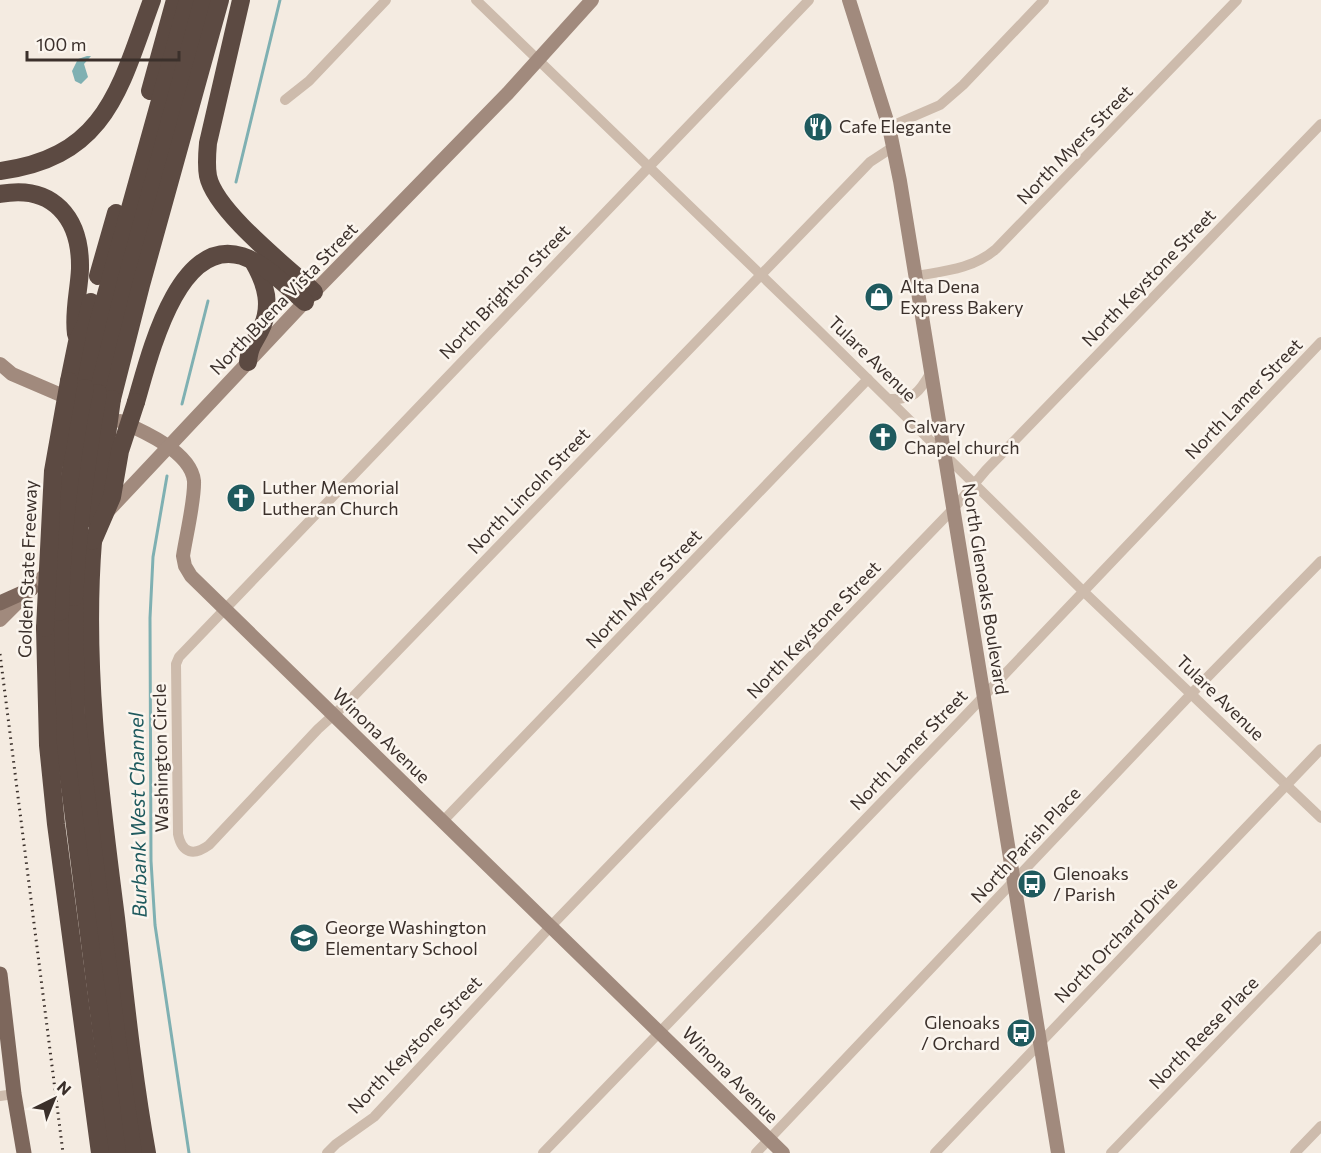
<svg xmlns="http://www.w3.org/2000/svg" width="1321" height="1153" font-family="Commissioner,sans-serif">
<rect width="100%" height="100%" fill="#f4ebe1"/>
<path fill="#7fb0b2" d="M87,56H91L84,64L88,77L81,84L75,81L72,71L78,59Z"/>
<g fill="none" stroke-linecap="round" stroke-linejoin="round">
<g stroke="#7fb0b2" stroke-width="3">
<path d="M236,182L280,0"/>
<path d="M182,404L208,301"/>
<path d="M167,476L153,557L150,618L151,861L155,925L189,1153"/>
</g>
<g stroke="#cdbbac" stroke-width="10">
<path d="M476,0L818,330L1083,591L1321,818"/>
<path d="M809,0L179,657L176,664L178,834C182,854 194,856 209,845L318,729L349,701L846,187L870,162L893,147"/>
<path d="M285,100L309,81L386,0"/>
<path d="M889,127L940,105L963,85L1044,0"/>
<path d="M916,276C945,271 973,269 996,249L1237,0"/>
<path d="M889,399C914,400 919,393 931,372"/>
<path d="M443,821L868,379"/>
<path d="M0,1096L14,1094"/>
<path d="M327,1153L336,1144L374,1117L551,926L954,508L986,470L1321,124"/>
<path d="M543,1153L963,718L1321,342"/>
<path d="M756,1153L1192,693L1321,561"/>
<path d="M935,1153L1321,749"/>
<path d="M1111,1153L1321,936"/>
<path d="M1295,1153L1321,1126"/>
</g>
<g stroke="#a18a7d" stroke-width="14">
<path d="M849,0L889,127L900,181L1058,1153"/>
<path d="M0,364L12,374L75,401"/>
<path d="M120,421C143,431 191,452 194,481C195,499 186,536 183,556L185,566L191,576L783,1153"/>
<path d="M109,510L314,292L508,93L592,0"/>
<path d="M0,620L51,569"/>
</g>
<g stroke="#7d675c" stroke-width="15">
<path d="M0,603L31,589"/>
<path d="M0,974L14,1094L24,1153"/>
</g>
<g stroke="#5c4a42" stroke-width="18">
<path d="M241,0L208,143C207,154 206,165 208,176C215,211 287,267 314,292"/>
<path d="M150,91L175,0"/>
<path d="M0,171C107,157 120,87 152,0"/>
<path d="M0,194C53,184 81,218 80,269C79,291 73,312 76,334"/>
<path d="M98,276L116,213"/>
<path d="M248,362C250,345 253,345 260,331C273,307 266,284 254,263"/>
<path d="M69,381L77,342L86,323L91,302"/>
<path d="M85,388L97,327L188,0"/>
<path d="M98,393L127,278L203,0"/>
<path d="M112,399L141,285L220,0"/>
<path d="M136,402C149,358 177,236 242,256C266,264 286,286 305,302"/>
<path d="M93,541C83,668 100,792 116,918C125,996 133,1076 147,1153"/>
<path d="M74,597L76,715L119,1055L133,1153"/>
<path d="M60,612L59,646L65,748L117,1153"/>
<path d="M45,628L48,745L56,824L100,1153"/>
</g>
<path stroke="#3b302b" stroke-width="3" stroke-dasharray="1.5 4.5" stroke-linecap="butt" d="M0,654L63,1153"/>
<g stroke="#5c4a42" stroke-width="18">
<path d="M95,521L112,399"/>
<path d="M93,541L112,497L120,451L136,402"/>
<path d="M74,597C78,528 86,461 98,393"/>
<path d="M60,612C62,537 69,462 85,388"/>
<path d="M45,628L53,471L69,381"/>
</g>
</g>
<defs>
<g id="restaurant-disc" transform="scale(1.5)"><circle r="9.5" fill="#1f5a5e" stroke="#fbf5ee"/><path d="M-5-6h1v4h1v-4h1v4h1v-4h1v5L-1.5 .5V6h-2V.5L-5-1ZM5-6V6H3V1.5H1.5Q1.5-4 5-6Z" fill="#fff"/></g>
<g id="shop-disc" transform="scale(1.5)"><circle r="9.5" fill="#1f5a5e" stroke="#fbf5ee"/><path d="M-5-2.5h2.3a2.7 3.5 0 0 1 5.4 0H5L5.5 6h-11ZM-1.5-2.5h3a1.5 2.3 0 0 0-3 0Z" fill="#fff"/></g>
<g id="church-disc" transform="scale(1.5)"><circle r="9.5" fill="#1f5a5e" stroke="#fbf5ee"/><path d="M-1.2-6h2.4v3.5h3.3v2.4h-3.3V6h-2.4V-.1h-3.3v-2.4h3.3Z" fill="#fff"/></g>
<g id="bus-disc" transform="scale(1.5)"><circle r="9.5" fill="#1f5a5e" stroke="#fbf5ee"/><path d="M-5-6H5V4H4V6H2V4H-2V6H-4V4H-5ZM-3.5-4V0h7V-4ZM-3.5 1.2v1.5H-2V1.2ZM2 1.2v1.5H3.5V1.2Z" fill="#fff"/></g>
<g id="school-disc" transform="scale(1.5)"><circle r="9.5" fill="#1f5a5e" stroke="#fbf5ee"/><path d="M0-5L7-2L0 1L-7-2ZM-4 1L0 2.5L4 1V4Q0 6-4 4Z" fill="#fff"/></g>
</defs>
<g fill-rule="evenodd">
<use href="#restaurant-disc" x="818" y="127"/>
<use href="#shop-disc" x="879" y="297"/>
<use href="#church-disc" x="883" y="437"/>
<use href="#church-disc" x="241" y="498"/>
<use href="#bus-disc" x="1032" y="884"/>
<use href="#school-disc" x="304" y="938"/>
<use href="#bus-disc" x="1021" y="1033"/>
</g>
<g text-anchor="middle" stroke-width="5" stroke-linejoin="round" paint-order="stroke">
<g font-size="18" fill="#3b302b" stroke="#fbf5ee" text-anchor="start">
<text x="839" y="133">Cafe Elegante</text>
<text x="900" y="293">Alta Dena<tspan x="900" dy="21">Express Bakery</tspan></text>
<text x="904" y="433">Calvary<tspan x="904" dy="21">Chapel church</tspan></text>
<text x="262" y="494">Luther Memorial<tspan x="262" dy="21">Lutheran Church</tspan></text>
<text x="1053" y="880">Glenoaks<tspan x="1053" dy="21">/ Parish</tspan></text>
<text x="325" y="934">George Washington<tspan x="325" dy="21">Elementary School</tspan></text>
<text x="1000" y="1029" text-anchor="end">Glenoaks<tspan x="1000" dy="21">/ Orchard</tspan></text>
</g>
<g font-size="18" fill="#3b302b" stroke="#fbf5ee">
<text transform="translate(1075 145) rotate(-46)" y="6">North Myers Street</text>
<text transform="translate(1149 278) rotate(-46)" y="6">North Keystone Street</text>
<text transform="translate(505 292) rotate(-46)" y="6">North Brighton Street</text>
<text transform="translate(284 299) rotate(-46)" y="6">North Buena Vista Street</text>
<text transform="translate(872 359) rotate(44)" y="6">Tulare Avenue</text>
<text transform="translate(1244 399) rotate(-46)" y="6">North Lamer Street</text>
<text transform="translate(529 491) rotate(-46)" y="6">North Lincoln Street</text>
<text transform="translate(28 569) rotate(-88)" y="6">Golden State Freeway</text>
<text transform="translate(644 589) rotate(-46)" y="6">North Myers Street</text>
<text transform="translate(985 589) rotate(81)" y="6">North Glenoaks Boulevard</text>
<text transform="translate(814 630) rotate(-46)" y="6">North Keystone Street</text>
<text transform="translate(1220 698) rotate(44)" y="6">Tulare Avenue</text>
<text transform="translate(381 736) rotate(44)" y="6">Winona Avenue</text>
<text transform="translate(909 750) rotate(-46)" y="6">North Lamer Street</text>
<text transform="translate(161 758) rotate(-91)" y="6">Washington Circle</text>
<text transform="translate(1026 845) rotate(-47)" y="6">North Parish Place</text>
<text transform="translate(1116 940) rotate(-46)" y="6">North Orchard Drive</text>
<text transform="translate(1204 1033) rotate(-46)" y="6">North Reese Place</text>
<text transform="translate(415 1045) rotate(-46)" y="6">North Keystone Street</text>
<text transform="translate(730 1075) rotate(45)" y="6">Winona Avenue</text>
</g>
<g font-size="20" font-style="italic" fill="#1f5a5e" stroke="#fbf5ee">
<text transform="translate(138 815) rotate(-91)" y="7">Burbank West Channel</text>
</g>
</g>
<g transform="translate(54 1099) rotate(43)" stroke="#fbf5ee" stroke-width="4.5" paint-order="stroke">
<path d="M0-4.5L10 22L0 15L-10 22Z" fill="#3b302b"/>
<text y="-9" font-size="16" font-weight="bold" text-anchor="middle" fill="#3b302b">N</text>
</g>
<path d="M27 51v9h152v-9" fill="none" stroke="#3b302b" stroke-width="3"/>
<text x="36" y="51" font-size="18" fill="#3b302b" stroke="#fbf5ee" stroke-width="4.5" paint-order="stroke">100 m</text>
</svg>
